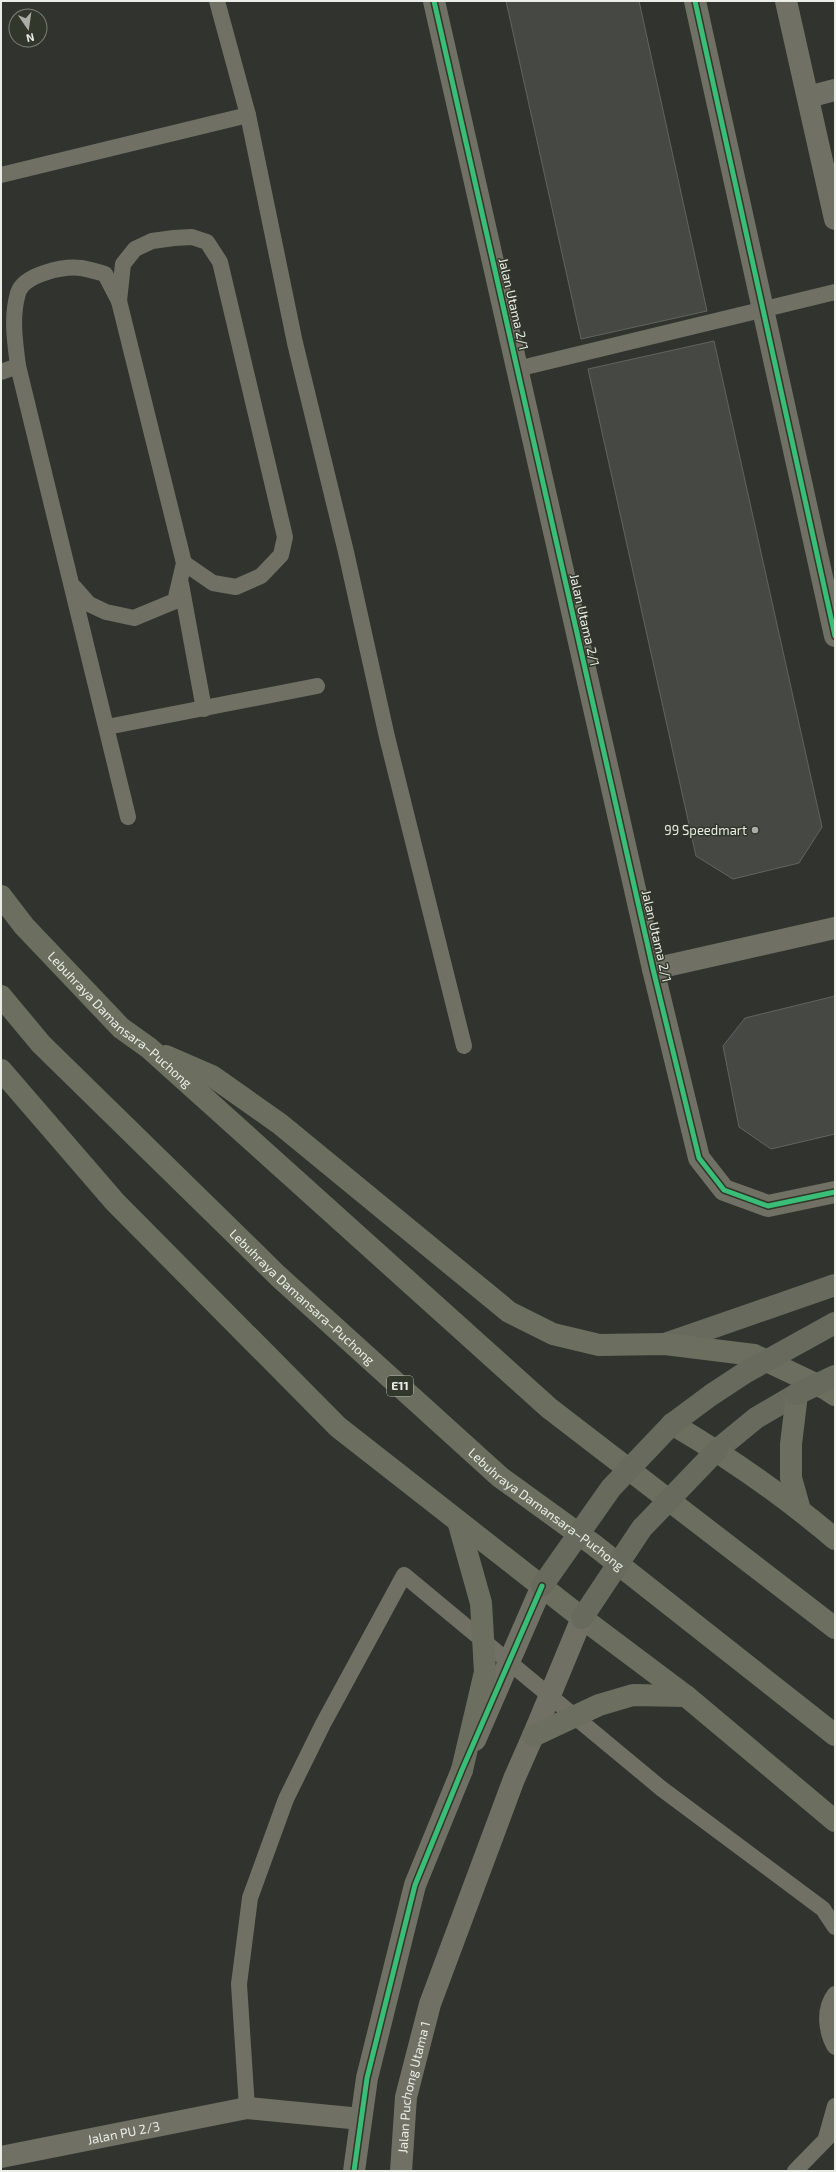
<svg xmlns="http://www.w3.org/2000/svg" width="836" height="2172" font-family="'Exo 2',sans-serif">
<rect width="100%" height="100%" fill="#31342e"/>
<g fill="#454843" stroke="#616460">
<path d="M506,1H639L707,311L581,339Z"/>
<path d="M714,341L822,827L799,863L733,879L696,856L588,369Z"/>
<path d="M835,996V1134L771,1149L739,1127L723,1046L745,1018Z"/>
</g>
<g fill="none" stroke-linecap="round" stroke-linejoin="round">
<g stroke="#707164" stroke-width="16">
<path d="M217,1L248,115"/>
<path d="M1,175L248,115L295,343L346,552L387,737L464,1046"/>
<path d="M119,301L123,264L135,249L152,241L174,238L192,237L207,242L220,262L285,537L281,555L261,576L236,587L213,583L184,563"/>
<path d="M517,369L835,292"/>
<path d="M1,372L18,366"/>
<path d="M181,584L204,709"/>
<path d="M74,587L89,604L106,612L134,618L175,601L184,563L119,301L105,274C97,272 89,269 81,268C64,266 24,274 18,293C11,317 15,342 18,366L128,817"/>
<path d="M107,727L317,686"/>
<path d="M835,1994C823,2009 826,2032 835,2047"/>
<path d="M247,2108L239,1984L250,1898L286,1799L323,1724L404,1575L662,1789L823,1909L835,1927"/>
<path d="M826,2138L835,2106"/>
<path d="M795,2171L835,2130"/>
</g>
<g stroke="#707164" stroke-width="22">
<path d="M434,1L653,969L699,1158L724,1190L768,1206L835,1192"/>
<path d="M695,1L835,636"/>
<path d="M786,1L835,219"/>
<path d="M808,97L835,90"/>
<path d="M653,969L835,928"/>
<path id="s1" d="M1,2157L247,2108L361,2119"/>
</g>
<g stroke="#707164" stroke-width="22">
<path d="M354,2171L367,2078L415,1885L462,1770"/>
<path id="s2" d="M401,2171L406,2097L430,2004L514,1779L533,1736"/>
</g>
<g stroke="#686a5d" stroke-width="22">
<path d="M665,1344L835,1285"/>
<path d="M717,1450L756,1418L797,1394"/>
</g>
<g stroke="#6c6e5f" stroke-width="22">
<path id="s3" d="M1,896L24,926L121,1028L149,1048L549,1408L835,1628"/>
<path id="s4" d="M1,996L41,1044L278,1276L500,1477L594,1545L835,1735"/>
<path d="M166,1056L212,1076L280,1124L509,1312L553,1334L599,1345L665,1344L754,1355L826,1389L835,1395"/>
<path d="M1,1070L115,1202L338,1427L582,1618L686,1696L835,1821"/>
<path d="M797,1394L791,1444V1478L800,1510"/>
<path d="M672,1424C730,1458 784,1496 835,1539"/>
</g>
<g stroke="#707164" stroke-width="22">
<path d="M533,1736L582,1618"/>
<path d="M475,1740L542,1586"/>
</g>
<g stroke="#686a5d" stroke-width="22">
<path d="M797,1394L835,1376"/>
<path d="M542,1586L611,1488L672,1424L711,1395L746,1372L835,1323"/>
<path d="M582,1618L642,1528L717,1450"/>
</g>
<g stroke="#6c6e5f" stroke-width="22">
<path d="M458,1521L481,1603L485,1672L462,1770"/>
<path d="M533,1736L599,1705L633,1695L686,1696"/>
</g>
<g stroke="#31372b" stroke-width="8">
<g id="cycleway">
<path d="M434,1L653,969L699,1158L724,1190L768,1206L835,1192"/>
<path d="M695,1L835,636"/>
<path d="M354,2171L367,2078L415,1885L462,1770L542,1586"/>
</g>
</g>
<use href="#cycleway" stroke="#3abd76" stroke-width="5"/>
</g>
<circle fill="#a9ada6" stroke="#31372b" stroke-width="1.5" cx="755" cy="830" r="4"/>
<g text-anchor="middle" stroke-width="3" stroke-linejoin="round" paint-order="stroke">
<rect fill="#31372b" stroke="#b2b7ae" stroke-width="1" x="387" y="1376" width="26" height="20" rx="3"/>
<g font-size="12" font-weight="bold" fill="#eaeee6">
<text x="400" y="1390">E11</text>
</g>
<g font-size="13" fill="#eaeee6" stroke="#31372b">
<text transform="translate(514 304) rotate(77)" y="5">Jalan Utama 2/1</text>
<text transform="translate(585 620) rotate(77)" y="5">Jalan Utama 2/1</text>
<text transform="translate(657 936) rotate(77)" y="5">Jalan Utama 2/1</text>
<text dy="5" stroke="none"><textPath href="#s3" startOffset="172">Lebuhraya Damansara–Puchong</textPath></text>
<text dy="5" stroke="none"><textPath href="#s4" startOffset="426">Lebuhraya Damansara–Puchong</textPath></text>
<text dy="5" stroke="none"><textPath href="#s4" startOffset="750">Lebuhraya Damansara–Puchong</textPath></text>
<text dy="5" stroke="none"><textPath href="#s2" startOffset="85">Jalan Puchong Utama 1</textPath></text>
<text dy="5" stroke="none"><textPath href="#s1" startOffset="125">Jalan PU 2/3</textPath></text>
</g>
<g font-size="13" fill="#eaeee6" stroke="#31372b" text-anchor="end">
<text x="747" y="835">99 Speedmart</text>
</g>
</g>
<rect width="836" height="2172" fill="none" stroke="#eaeee6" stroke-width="4"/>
<g transform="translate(28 28) rotate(167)"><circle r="19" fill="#31372b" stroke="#7b8076"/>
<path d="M0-3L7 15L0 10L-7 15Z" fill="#a9ada6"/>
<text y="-6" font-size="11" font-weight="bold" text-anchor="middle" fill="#eaeee6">N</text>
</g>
</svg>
